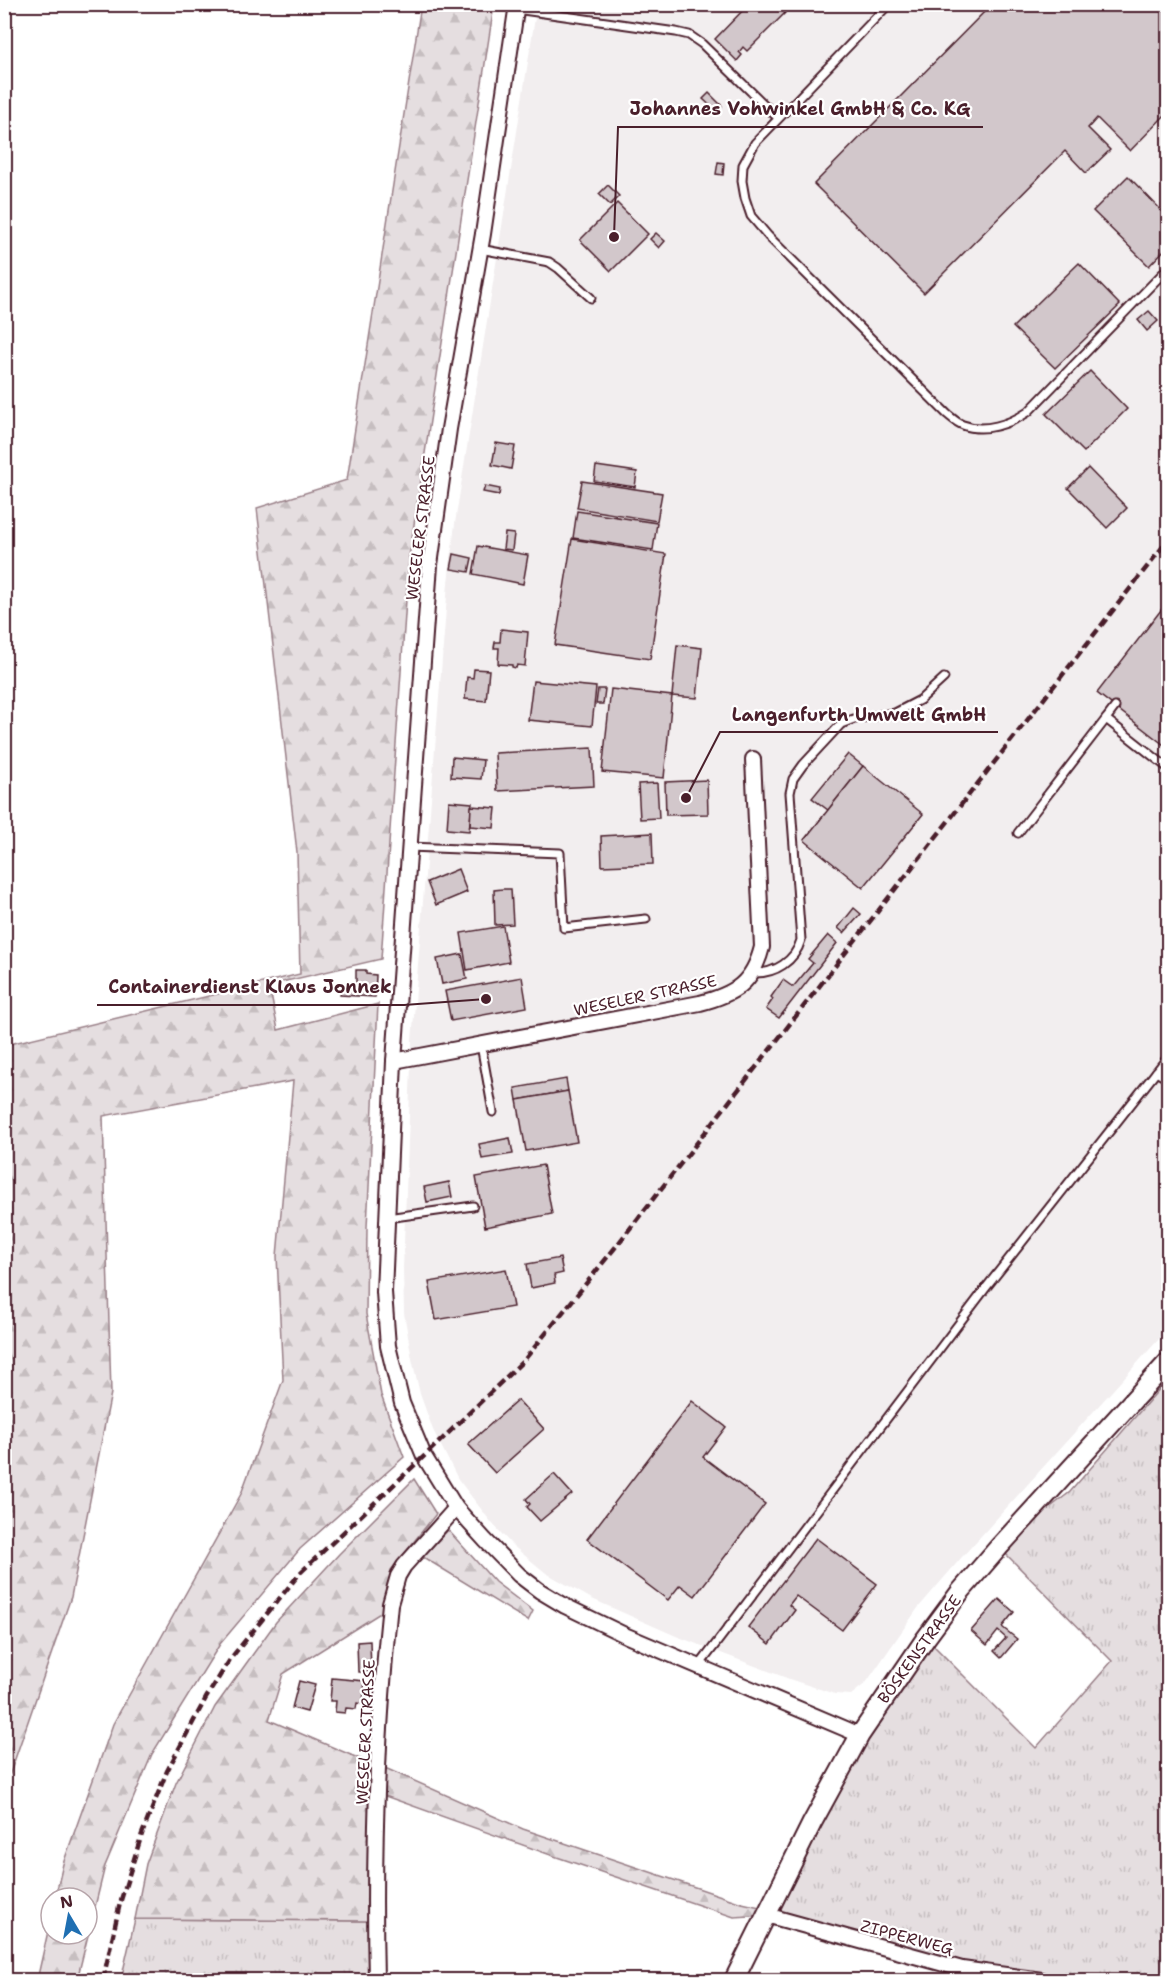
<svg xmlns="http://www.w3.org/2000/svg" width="1173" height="1985" font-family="'Shantell Sans',sans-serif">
<defs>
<pattern id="grass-tufts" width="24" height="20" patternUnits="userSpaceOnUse" patternTransform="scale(1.5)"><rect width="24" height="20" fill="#e5dee0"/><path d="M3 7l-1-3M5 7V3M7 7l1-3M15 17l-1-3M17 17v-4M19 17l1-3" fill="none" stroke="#c6bec0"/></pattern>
<pattern id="forest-firs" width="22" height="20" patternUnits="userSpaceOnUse" patternTransform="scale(1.5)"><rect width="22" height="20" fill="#e5dee0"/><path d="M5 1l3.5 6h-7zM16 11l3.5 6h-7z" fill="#c6bec0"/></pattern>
</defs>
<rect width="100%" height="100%" fill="#fff"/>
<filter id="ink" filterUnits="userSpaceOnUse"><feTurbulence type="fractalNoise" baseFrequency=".0167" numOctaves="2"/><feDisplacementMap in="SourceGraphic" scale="12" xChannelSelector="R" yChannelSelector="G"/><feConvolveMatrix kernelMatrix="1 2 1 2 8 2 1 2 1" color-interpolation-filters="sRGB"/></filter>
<g filter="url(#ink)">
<path fill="#f2eeef" d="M537,5H1168V1329L962,1557L918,1608L866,1683L851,1695L835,1694L792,1680L676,1636L592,1599L546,1573L512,1545L491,1522L458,1479L433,1430L420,1394L412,1359L404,1313L403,1268L412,1041L448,583L455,523Z"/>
<g fill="url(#grass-tufts)" stroke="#987e86" stroke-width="1.5">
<path d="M1168,1379V1980H1042L962,1969L766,1915L926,1638L1036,1748L1112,1661L999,1547L1070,1492Z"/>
<path d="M135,1919L368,1921L372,1980H121Z"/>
</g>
<g fill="url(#forest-firs)" stroke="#987e86" stroke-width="1.5">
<path d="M421,5H494L409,557L381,959L269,985L278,1030L378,1004L367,1227L366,1314L381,1395L404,1457L300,1549L220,1644L152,1754L105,1866L77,1980H37L51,1918V1934H87V1898H55L63,1864L113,1724L241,1494L283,1380L277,1256L293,1081L103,1116L111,1393L71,1597L5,1788V1045L300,974L297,852L257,508L347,480Z"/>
<path d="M414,1479L436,1514L391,1570L382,1612L283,1674L269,1720L372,1764L368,1921L135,1919L146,1864L176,1783L215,1707L276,1622L339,1554Z"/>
<path d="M448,1530L495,1582L533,1611L528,1621L423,1557Z"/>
<path d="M385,1768L523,1829L742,1903L769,1909L766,1915L734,1917L548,1854L385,1796Z"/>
</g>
<g fill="#d2c7cb" stroke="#4a1f2b" stroke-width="1.5">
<path d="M749,4H776L785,13L747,51L743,47L739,52L742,55L737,61L715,39Z"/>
<path d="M992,4H1168V112L1130,151L1097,118L1088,128L1110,150L1086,173L1065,151L924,293L814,184Z"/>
<path d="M709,93L722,106L717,112L703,99Z"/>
<path d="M718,162L724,163L723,175L716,174Z"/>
<path d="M1128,176L1168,217V246L1149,266L1093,211Z"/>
<path d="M608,185L619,196L610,205L599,194Z"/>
<path d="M617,203L648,234L611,271L580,240Z"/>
<path d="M656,233L665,241L659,248L650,239Z"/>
<path d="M1079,263L1120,305L1055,368L1013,327Z"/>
<path d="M1149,311L1158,321L1147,331L1138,320Z"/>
<path d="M1090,371L1127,409L1084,452L1046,414Z"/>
<path d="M496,443L515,446L511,469L492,465Z"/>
<path d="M596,466L637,472L635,487L594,481Z"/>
<path d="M1088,468L1127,508L1107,528L1068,488Z"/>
<path d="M582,481L662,493L657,521L577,508Z"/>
<path d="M485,486L500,489L499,495L483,492Z"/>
<path d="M577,511L657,523L653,550L573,538Z"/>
<path d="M505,533L514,534L512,550L503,549Z"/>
<path d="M572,539L666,554L650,659L555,645Z"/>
<path d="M478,546L528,555L523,584L473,574Z"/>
<path d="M454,554L472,558L469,572L451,569Z"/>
<path d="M1168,601V748L1097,693Z"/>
<path d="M501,629L528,632L525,666L517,665L516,668L512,667V665L498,664L499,648H494L495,642H500Z"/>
<path d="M677,645L702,648L697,698L672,696Z"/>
<path d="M474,669L489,670L486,701L465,699L467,677L473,678Z"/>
<path d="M533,681L596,687L592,726L528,720Z"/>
<path d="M598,689H605L603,704H596Z"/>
<path d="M611,689L672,696L664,778L602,772Z"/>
<path d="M592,748L594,786L497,791L495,753Z"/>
<path d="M848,754L863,766L828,810L812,798Z"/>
<path d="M452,757L483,760L481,779L451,777Z"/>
<path d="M863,766L923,814L863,888L804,840Z"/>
<path d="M707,780L708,814L666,815L665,782Z"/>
<path d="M657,783L659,818L640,819L638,784Z"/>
<path d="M449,801L472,803L469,831L447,829Z"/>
<path d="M471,806L496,808L494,828L470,826Z"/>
<path d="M652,833L653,864L602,866L601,836Z"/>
<path d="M458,869L467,892L436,905L427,882Z"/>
<path d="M503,889H511L513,924L495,925L494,890Z"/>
<path d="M854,908L861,914L844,933L838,928Z"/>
<path d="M503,926L509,962L467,970L461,933Z"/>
<path d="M828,935L837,943L779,1018L766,1009L773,999L771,997L783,980L793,987L813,963L808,959Z"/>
<path d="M462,954L467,979L442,984L437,959Z"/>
<path d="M356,970H366V974L376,975L375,997L340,995V983L356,984Z"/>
<path d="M522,977L527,1007L451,1021L445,991Z"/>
<path d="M566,1079L568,1091L517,1100L515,1088Z"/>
<path d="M568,1091L577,1142L526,1151L517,1100Z"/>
<path d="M510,1138L513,1154L482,1159L479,1144Z"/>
<path d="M543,1165L552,1214L485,1227L476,1177Z"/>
<path d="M449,1182L452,1197L427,1202L424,1187Z"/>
<path d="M560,1258L563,1273L554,1275L555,1283L531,1288L527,1264Z"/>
<path d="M506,1269L513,1307L436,1320L429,1282Z"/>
<path d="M518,1400L544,1429L495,1473L468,1444Z"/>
<path d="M692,1401L726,1427L703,1457L765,1504L695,1596L680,1585L668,1600L587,1539Z"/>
<path d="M554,1474L572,1494L540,1521L527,1507L530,1504L526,1499Z"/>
<path d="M816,1538L877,1584L842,1630L796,1596L789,1605L795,1610L770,1644L748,1627Z"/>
<path d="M999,1599L1014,1612L1002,1627L1017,1639L1001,1658L994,1651L1006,1638L998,1631L987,1645L971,1631Z"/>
<path d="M370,1641L371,1672H358L357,1642Z"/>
<path d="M332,1678L365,1681L363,1704L357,1703L356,1709L346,1708L345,1713L335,1712L336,1701H330Z"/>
<path d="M299,1681L315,1685L307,1712L292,1708Z"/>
</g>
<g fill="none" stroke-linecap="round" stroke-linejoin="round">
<g stroke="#4a1f2b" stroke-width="11">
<g id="service">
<path d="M889,4L755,143L743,165L742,181L745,198L751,216L768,236L947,414C952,418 957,423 963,425C984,433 1010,424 1028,412L1168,268"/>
<path d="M516,9L676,32L689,35L702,44L778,118"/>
<path d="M480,249L549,262L558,268L591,298"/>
<path d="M1106,719L1115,707"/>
<path d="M1018,833L1106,719L1168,768"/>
<path d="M409,847L560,853L564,928L646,919"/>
<path d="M753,973C775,974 795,961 801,940L790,793L793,779L803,765L841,724L854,719L895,713L920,700L944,678"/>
<path d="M481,1045L493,1112"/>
<path d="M1156,1072L1168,1079"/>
<path d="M387,1218L473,1206"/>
<path d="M699,1666L985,1289L1168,1057"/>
</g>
</g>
<g stroke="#4a1f2b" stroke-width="18">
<g id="minor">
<path d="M517,4L483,234L449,429L430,565L394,1061L384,1292L388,1346L402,1403L424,1456L456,1508L485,1540L519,1575L540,1591L565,1606L627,1636L860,1735"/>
<path d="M394,1061L700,1003C735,994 753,983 762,947L753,759"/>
<path d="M766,1915L962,1969L1042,1980"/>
<path d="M376,1980C373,1855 377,1728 390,1604L398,1576L404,1566L456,1508"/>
</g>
</g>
<g stroke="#4a1f2b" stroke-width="22">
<path id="secondary" d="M734,1980L812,1823L860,1735L926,1638L960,1592L999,1547L1168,1362"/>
</g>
<use href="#service" stroke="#fff" stroke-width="7"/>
<use href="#minor" stroke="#fff" stroke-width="14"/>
<use href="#secondary" stroke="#fff" stroke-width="18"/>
<path stroke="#4a1f2b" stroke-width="4.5" stroke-dasharray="9 4.5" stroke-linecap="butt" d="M103,1980L120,1903L142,1834L167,1771L206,1698L231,1658L300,1573L435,1446L525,1359L614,1249L1168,540"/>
</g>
</g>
<g text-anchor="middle" stroke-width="4.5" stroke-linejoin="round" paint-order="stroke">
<g font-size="16" fill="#4a1f2b" stroke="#fff">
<text transform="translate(420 528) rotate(-83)" y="6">WESELER STRASSE</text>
<text transform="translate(645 995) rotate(-12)" y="6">WESELER STRASSE</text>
<text transform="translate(919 1649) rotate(-54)" y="6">BÖSKENSTRASSE</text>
<text transform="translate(365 1732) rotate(-87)" y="6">WESELER STRASSE</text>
<text transform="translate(907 1937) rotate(15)" y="6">ZIPPERWEG</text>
</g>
</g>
<path fill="none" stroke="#4a1f2b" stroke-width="2" d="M614 237L618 127H983M686 798L720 732H998M486 999L404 1005H97"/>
<g fill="#4a1f2b" stroke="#fff" stroke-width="2">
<circle cx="614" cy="237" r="6"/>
<circle cx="686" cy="798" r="6"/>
<circle cx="486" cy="999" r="6"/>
</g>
<g font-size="18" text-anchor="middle" font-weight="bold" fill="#4a1f2b" stroke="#fff" stroke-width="4.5" stroke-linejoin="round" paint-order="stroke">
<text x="800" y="115">Johannes Vohwinkel GmbH &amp; Co. KG</text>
<text x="859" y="721">Langenfurth Umwelt GmbH</text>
<text x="250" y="993">Containerdienst Klaus Jonnek</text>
</g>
<rect width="1173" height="1985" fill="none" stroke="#fff" stroke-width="24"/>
<rect x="12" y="12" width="1149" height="1961" fill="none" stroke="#4a1f2b" stroke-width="2" filter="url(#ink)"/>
<g transform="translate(69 1916) rotate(350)"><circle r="28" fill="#ffffff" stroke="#b7a5aa" stroke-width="1.5"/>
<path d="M0-4.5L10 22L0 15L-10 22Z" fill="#1f6fb2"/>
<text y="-9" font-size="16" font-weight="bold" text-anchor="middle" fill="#4a1f2b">N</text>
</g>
</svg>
